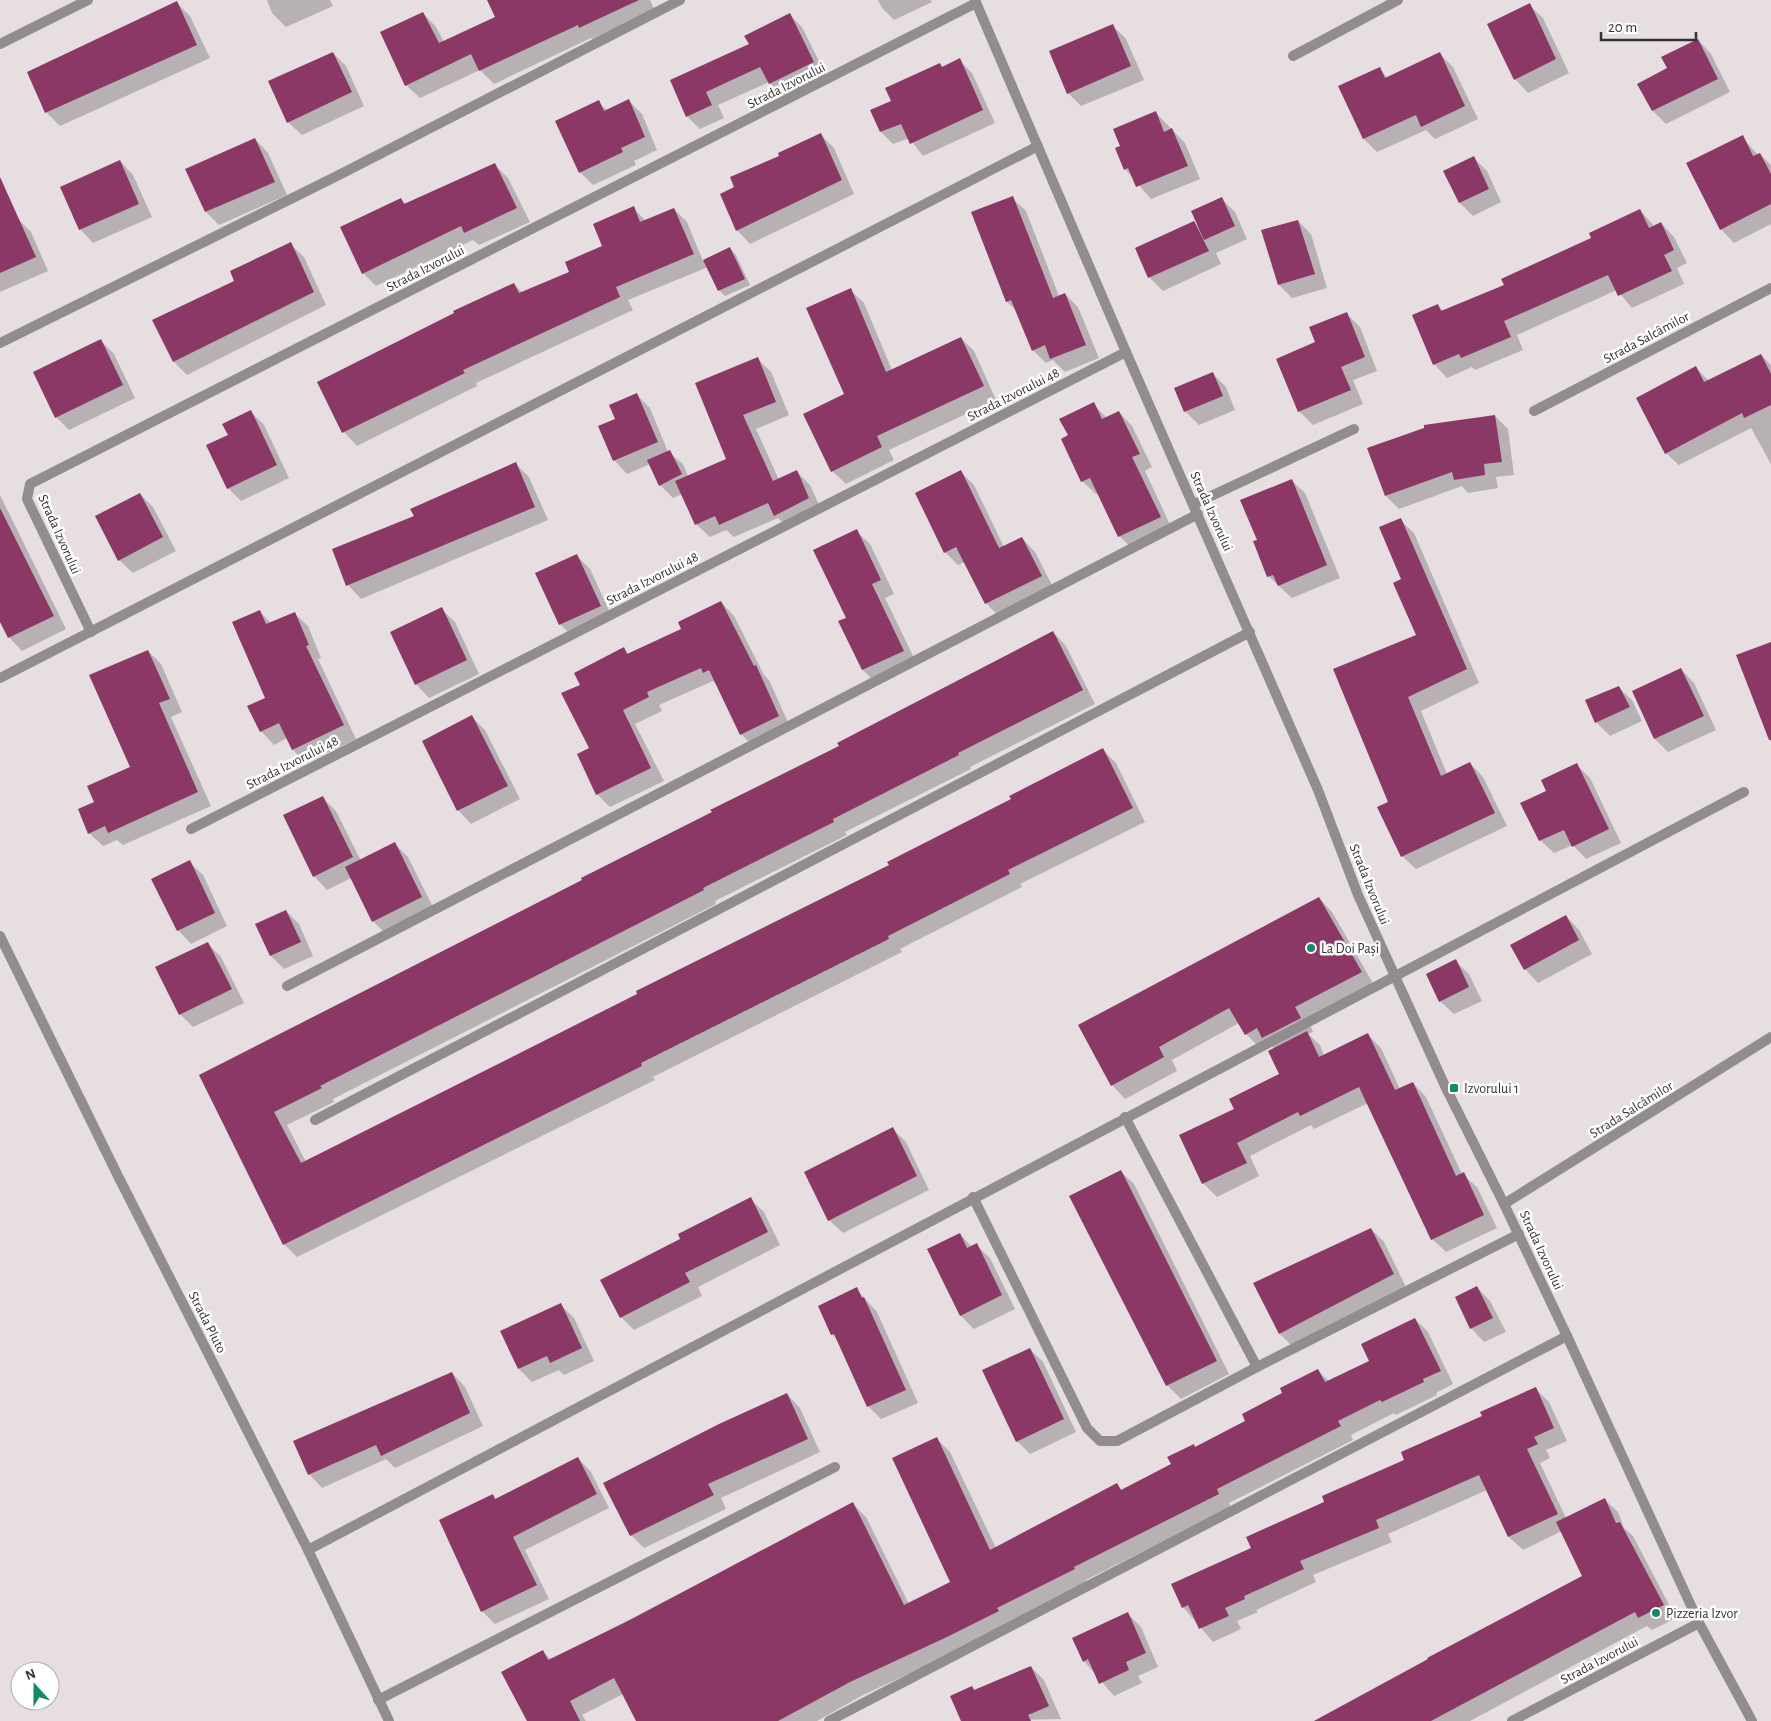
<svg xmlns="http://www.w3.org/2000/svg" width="1771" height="1721" font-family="'Alegreya Sans',sans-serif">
<rect width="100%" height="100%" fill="#e6dee1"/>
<g fill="#0003">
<path d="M267,0H330L333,6L286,27L272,13Z"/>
<path d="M492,0H650L656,12L593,41L591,38L494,84L480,70L420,98L406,85L423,13L436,27L444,42L497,18Z"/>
<path d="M878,0H931L932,2L894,20L882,8Z"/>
<path d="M177,3L190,16L210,58L60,126L47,113L29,72Z"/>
<path d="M1529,5L1543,18L1569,73L1528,93L1515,79Z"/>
<path d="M789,14L802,27L826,75L782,96L769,82L718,105L724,118L700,129L687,116L672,81L750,45Z"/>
<path d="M1113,26L1126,39L1144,80L1081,106L1068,93Z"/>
<path d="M1698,40L1711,54L1730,92L1666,124L1653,111L1639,84L1668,69Z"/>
<path d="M333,53L346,66L364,106L302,135L288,122Z"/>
<path d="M1440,54L1453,67L1478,119L1435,139L1426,130L1377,152L1364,139L1379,69L1388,78Z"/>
<path d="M959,60L972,73L995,123L923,156L909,138L893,144L881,132L892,102L940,65L943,68Z"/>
<path d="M629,101L642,114L657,150L634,161L636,165L593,185L580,172L598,102L607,110Z"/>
<path d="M1156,113L1185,143L1200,179L1151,199L1125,169L1122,147Z"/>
<path d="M820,134L834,148L854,194L750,244L737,230L735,188Z"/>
<path d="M1742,137L1758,155L1760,154L1771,165V224L1734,243L1721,229Z"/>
<path d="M255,139L268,153L287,195L219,225L206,212Z"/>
<path d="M1474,158L1487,171L1501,202L1473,216L1460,203Z"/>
<path d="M120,161L133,175L152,217L93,243L80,229Z"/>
<path d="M495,165L508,178L530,222L479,245L473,240L376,286L363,273L401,199L406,204Z"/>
<path d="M1012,198L1026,211L1059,296L1065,294L1078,307L1099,358L1065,372L1053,360L1046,363L1033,350L1017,311L1007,302L972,213Z"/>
<path d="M1222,199L1235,212L1247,239L1216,253L1221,264L1163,291L1150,278L1136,248L1194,222L1200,228Z"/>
<path d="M633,208L646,221L674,209L687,222L703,261L730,249L736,255L750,285L725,296L719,290L708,267L628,300L633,310L476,383L477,386L357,446L344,432L318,382L514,284L523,293L571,272L603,247Z"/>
<path d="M1640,210L1654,226L1661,223L1674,237L1687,263L1677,268L1684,284L1632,308L1617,290L1517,335L1523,350L1475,370L1472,367L1447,378L1434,364L1438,306L1444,311L1506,285L1593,239Z"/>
<path d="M18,219L31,232L48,271L0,292V226Z"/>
<path d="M1298,221L1311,234L1327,288L1292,298L1279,285Z"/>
<path d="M290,244L304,257L326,305L187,375L174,362L236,281Z"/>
<path d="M850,290L864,303L892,370L961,338L974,351L996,400L889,450L894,460L846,484L832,471L845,395Z"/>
<path d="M1347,314L1360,327L1377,371L1353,380L1363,404L1313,425L1299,411L1278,360L1316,343Z"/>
<path d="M101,341L114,354L135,398L69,430L56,417Z"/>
<path d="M1761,355L1771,365V464L1751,428L1679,465L1666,453L1696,368L1709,381Z"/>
<path d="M758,359L771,372L789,415L756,429L779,480L797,472L810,485L822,511L788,528L778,518L734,537L726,530L710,537L696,524L682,494L673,498L660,485L650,464L627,474L614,460L616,419L637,395L650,408L668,452L683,464L688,476L728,459Z"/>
<path d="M1212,373L1226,387L1235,410L1199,425L1186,412L1176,389Z"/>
<path d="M1093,404L1107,418L1119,412L1132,426L1152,467L1145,471L1173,531L1133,549L1119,536L1099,493L1096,494L1082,481Z"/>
<path d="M251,412L264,425L289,478L241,501L228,488L229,435Z"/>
<path d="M1495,416L1508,429L1514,475L1496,477L1498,488L1468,493L1462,486L1399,509L1386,496Z"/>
<path d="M515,463L529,477L548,520L361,599L348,585L333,550L415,517Z"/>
<path d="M961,472L974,485L1004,547L1022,538L1035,552L1054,589L999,616L986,603L965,562L958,565L945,552Z"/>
<path d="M1291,480L1305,493L1340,578L1292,598L1268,576L1258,540Z"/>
<path d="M140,494L153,507L176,551L133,573L119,560Z"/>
<path d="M0,495L66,629L22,651L9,637L0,619Z"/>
<path d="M1400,520L1414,533L1479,683L1421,711L1447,774L1470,763L1483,777L1507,826L1416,869L1402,856L1389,802L1418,635L1403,580Z"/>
<path d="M856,531L870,544L894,594L885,598L917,664L876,683L863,670L847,618Z"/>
<path d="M577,556L590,569L613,619L573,637L560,624Z"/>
<path d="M721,602L734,616L764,675L769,680L791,729L755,748L741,734L718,686L713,681L659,705L662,711L635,724L664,781L610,807L597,794L581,685L624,649L629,654L683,630Z"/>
<path d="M441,609L455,622L479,674L429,698L416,684Z"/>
<path d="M260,612L271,623L294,613L308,626L321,658L318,659L356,739L306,763L293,750L287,738L274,745L261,731L267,699Z"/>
<path d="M1053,632L1066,646L1095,704L970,767L971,769L845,832L847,835L715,901L716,904L333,1099L334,1102L287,1125L306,1162L891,866L1103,750L1116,763L1145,822L1020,884L1022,887L900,949L902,952L653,1077L655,1080L297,1257L284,1244L201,1076L713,813Z"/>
<path d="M148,651L161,664L182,712L171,717L211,806L123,845L117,840L103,846L89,833L96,802L132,767Z"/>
<path d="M1681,669L1694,683L1716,730L1668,752L1655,739L1633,692Z"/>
<path d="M1618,687L1632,700L1642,721L1610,736L1596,722Z"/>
<path d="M472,717L485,730L520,799L471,824L458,810Z"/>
<path d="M1577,765L1590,778L1621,843L1586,859L1573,845L1554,853L1540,840L1547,792Z"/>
<path d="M323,798L336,811L361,861L395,844L408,857L435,911L386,934L373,921L351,878L327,890L314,876Z"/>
<path d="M189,862L203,875L227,926L191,944L178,930Z"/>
<path d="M1319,898L1332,912L1374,985L1308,1020L1313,1032L1308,1034L1320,1045L1324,1056L1368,1035L1381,1048L1400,1089L1413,1083L1426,1097L1462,1174L1477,1187L1497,1228L1446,1252L1432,1239L1368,1103L1314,1129L1311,1125L1250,1156L1259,1176L1217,1197L1203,1183L1181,1136L1236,1110L1281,1074L1275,1049L1268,1042L1259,1047L1246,1034L1239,1023L1172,1060L1177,1071L1125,1099L1112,1085Z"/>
<path d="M286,911L299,924L313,956L284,969L271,956L256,924Z"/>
<path d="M1566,916L1579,930L1592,954L1538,983L1525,969Z"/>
<path d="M207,943L221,957L244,1003L193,1027L180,1014Z"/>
<path d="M1455,961L1469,974L1482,1001L1454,1014L1440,1001Z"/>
<path d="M893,1129L906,1142L929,1190L843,1233L829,1220Z"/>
<path d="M1120,1171L1134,1184L1229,1374L1181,1399L1167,1385Z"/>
<path d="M750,1199L764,1212L780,1245L698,1287L702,1296L634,1330L621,1317L682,1240Z"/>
<path d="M1371,1229L1384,1242L1406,1287L1293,1347L1280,1334Z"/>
<path d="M960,1234L972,1247L976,1245L990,1258L1015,1309L974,1329L961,1316L929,1249Z"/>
<path d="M1477,1287L1490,1301L1506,1332L1484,1342L1471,1328Z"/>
<path d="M856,1289L877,1312L918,1403L881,1419L868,1406L838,1340L832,1334Z"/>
<path d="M561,1305L574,1318L594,1361L564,1375L559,1370L532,1382L519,1369Z"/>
<path d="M1415,1319L1428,1332L1453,1384L1436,1393L1437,1395L1396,1415L1394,1413L1351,1435L1353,1440L1229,1503L1231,1507L1086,1580L1088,1582L962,1649L863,1695L817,1721H637L623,1694L582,1715L586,1721H528L543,1651L551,1660L853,1504L866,1517L909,1604L952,1582L936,1438L950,1452L996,1548L1117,1485L1123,1491L1173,1464L1196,1448L1247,1421L1318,1371L1329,1381L1371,1361Z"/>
<path d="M1030,1349L1043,1362L1076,1432L1030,1454L1017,1441Z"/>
<path d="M452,1373L465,1387L483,1426L395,1468L386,1459L322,1488L309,1474L294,1442Z"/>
<path d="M1536,1389L1549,1402L1567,1441L1546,1450L1550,1458L1540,1463L1566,1518L1604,1499L1618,1512L1624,1528L1633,1536L1676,1618L1652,1630L1647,1626L1470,1721H1314L1584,1577L1562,1531L1523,1550L1509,1537L1487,1490L1388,1534L1392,1542L1313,1575L1316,1582L1256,1610L1258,1612L1237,1621L1241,1629L1213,1642L1183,1607L1173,1584L1252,1548L1326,1502Z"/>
<path d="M787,1394L800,1408L820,1452L721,1498L726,1509L644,1548L631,1535Z"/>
<path d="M578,1458L591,1472L609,1508L525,1550L549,1599L495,1624L482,1611L493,1496L496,1500Z"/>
<path d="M1128,1614L1141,1627L1158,1667L1138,1676L1142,1683L1114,1696L1084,1661Z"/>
<path d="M1031,1667L1044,1680L1061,1719L962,1721L972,1687L976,1691Z"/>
</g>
<g fill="#8b3866">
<path d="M487,0H639L579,28L578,25L479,71L471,54L405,86L380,32L423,12L439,43L495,17Z"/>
<path d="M177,1L197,45L45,113L27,72Z"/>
<path d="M1530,3L1556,59L1514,80L1487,24Z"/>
<path d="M790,13L814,62L769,84L760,67L706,92L712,105L686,117L670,80L749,44L744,36Z"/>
<path d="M1113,24L1131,66L1067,94L1049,51Z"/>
<path d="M1698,39L1718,79L1652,111L1637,84L1667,68L1661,57Z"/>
<path d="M333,52L352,92L287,123L268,81Z"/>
<path d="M1440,52L1465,106L1421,127L1416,115L1363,139L1338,86L1380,67L1385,78Z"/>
<path d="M960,58L983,110L910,144L901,124L880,132L870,110L891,101L885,88L940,63L942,67Z"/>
<path d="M629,99L645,137L621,148L623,152L579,173L555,121L599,100L604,111Z"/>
<path d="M1156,111L1164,132L1172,128L1188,166L1136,187L1128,168L1124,170L1115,148L1120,146L1113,129Z"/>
<path d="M821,133L842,180L736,231L720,194L734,187L730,177L779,156L778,153Z"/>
<path d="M1743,135L1753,156L1760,153L1771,174V204L1720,230L1686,163Z"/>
<path d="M255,138L275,182L205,212L185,169Z"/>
<path d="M1474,156L1489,189L1459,203L1443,171Z"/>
<path d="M120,160L139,204L79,230L60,187Z"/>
<path d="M495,163L517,208L464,233L461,226L362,274L340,227L401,198L404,204Z"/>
<path d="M0,177L36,257L0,273Z"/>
<path d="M1013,196L1053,298L1065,293L1086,345L1050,359L1045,345L1032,351L1011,300L1006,302L971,212Z"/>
<path d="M1222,197L1235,226L1204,240L1191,211Z"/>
<path d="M634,206L640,222L674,208L694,254L616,287L620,297L463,370L465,373L342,433L317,382L454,313L453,311L514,283L519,293L569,272L565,262L602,246L593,224Z"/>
<path d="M1640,209L1649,228L1661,222L1674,250L1664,255L1672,271L1618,296L1608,275L1504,321L1511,337L1461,358L1459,354L1433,365L1412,315L1438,304L1441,311L1504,285L1501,279L1591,238L1589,233Z"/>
<path d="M1298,220L1315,274L1278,285L1261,230Z"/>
<path d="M1194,221L1209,251L1148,278L1135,248Z"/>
<path d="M291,242L314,292L173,362L152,320L234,281L230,271Z"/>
<path d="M730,247L745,279L718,291L703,260Z"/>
<path d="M851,288L886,372L961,337L984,386L877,436L882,447L831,472L803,414L844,394L806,308Z"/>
<path d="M1347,312L1365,357L1341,367L1351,390L1298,412L1276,359L1315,342L1309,327Z"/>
<path d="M101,339L123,385L55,418L33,372Z"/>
<path d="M1761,354L1771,374V405L1744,418L1742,413L1665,454L1636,398L1696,366L1704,382Z"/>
<path d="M758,357L776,402L743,415L773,481L797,470L809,498L774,516L768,503L719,525L715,516L695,525L675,481L726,459L695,383Z"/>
<path d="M1213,372L1223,396L1184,412L1174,388Z"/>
<path d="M637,393L658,442L613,461L598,426L615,419L609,405Z"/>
<path d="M1094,402L1102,419L1119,411L1140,454L1132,457L1161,517L1118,537L1090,478L1081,482L1061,439L1068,435L1059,419Z"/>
<path d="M251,410L277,465L227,489L206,445L228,435L222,424Z"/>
<path d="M1495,415L1502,462L1484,464L1485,475L1454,480L1452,472L1385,496L1367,448L1424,428V425Z"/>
<path d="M670,450L682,474L659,486L647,460Z"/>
<path d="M516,462L535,507L346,586L332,549L414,516L410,509Z"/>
<path d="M961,470L999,548L1022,537L1042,576L985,604L956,547L944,553L915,493Z"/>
<path d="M1292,479L1327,565L1278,586L1273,575L1267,577L1253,541L1257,540L1240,500Z"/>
<path d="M140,493L163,537L118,561L95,516Z"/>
<path d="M0,508L54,616L8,638L0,622Z"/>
<path d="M1401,518L1467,669L1408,697L1441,776L1470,762L1495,813L1401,857L1377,807L1388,802L1333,669L1416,635L1393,583L1401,579L1379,527Z"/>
<path d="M857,529L881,580L872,584L904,651L862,670L838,621L846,618L813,550Z"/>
<path d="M577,554L601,606L559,625L535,573Z"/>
<path d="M721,601L754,666L756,665L779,716L740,735L709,670L703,673L701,668L647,692L649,697L623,710L651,768L596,795L577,754L589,748L561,693L580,685L574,673L624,647L627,654L681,629L678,622Z"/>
<path d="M442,607L467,660L415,685L390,632Z"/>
<path d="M260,610L266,624L295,612L309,645L306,646L344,725L292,750L279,723L260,732L247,706L265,698L232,622Z"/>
<path d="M1053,631L1083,690L958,753L959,755L833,819L834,822L703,888L704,890L320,1086L322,1088L274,1112L301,1163L637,994L636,991L889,865L887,862L1011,799L1009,796L1103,748L1133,808L1008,870L1010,874L888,936L889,939L641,1063L642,1066L283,1245L199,1075L582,880L581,878L712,812L710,810L839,746L837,743Z"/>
<path d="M1771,642V740H1769L1736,655Z"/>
<path d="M148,650L170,699L159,703L198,792L108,833L105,826L88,834L78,809L94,802L87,786L130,767L89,675Z"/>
<path d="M1681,668L1704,716L1654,739L1632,691Z"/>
<path d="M1619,686L1630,707L1595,723L1585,700Z"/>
<path d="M472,715L508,786L457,811L422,741Z"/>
<path d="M1577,763L1609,829L1572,847L1564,830L1539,841L1520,803L1546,791L1541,780Z"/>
<path d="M323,796L353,857L313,877L283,815Z"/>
<path d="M395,842L422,897L372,922L345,867Z"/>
<path d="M190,860L215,913L177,931L151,879Z"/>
<path d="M1319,897L1362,972L1295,1007L1301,1018L1262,1038L1257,1028L1245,1035L1229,1008L1159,1047L1164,1057L1111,1086L1078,1025Z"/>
<path d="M286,910L301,942L270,956L255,924Z"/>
<path d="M1566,915L1579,940L1524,970L1510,945Z"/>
<path d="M208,942L232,989L179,1015L155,967Z"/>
<path d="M1456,959L1469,987L1439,1002L1426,974Z"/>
<path d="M1307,1031L1319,1057L1368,1033L1395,1090L1413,1082L1456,1176L1464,1172L1484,1215L1431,1240L1359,1087L1300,1116L1298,1112L1237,1143L1247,1163L1202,1184L1179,1135L1234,1109L1229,1099L1279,1074L1268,1051Z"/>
<path d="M893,1127L917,1176L828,1221L804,1172Z"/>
<path d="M1121,1170L1217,1361L1166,1386L1069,1196Z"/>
<path d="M751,1197L768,1232L685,1273L690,1282L620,1318L600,1280L680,1239L678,1234Z"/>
<path d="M1371,1228L1394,1274L1279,1334L1253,1283Z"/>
<path d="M960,1233L967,1248L977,1243L1002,1295L960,1316L927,1249Z"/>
<path d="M1477,1286L1493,1318L1470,1329L1455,1297Z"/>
<path d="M857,1287L862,1298L864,1297L906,1390L867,1407L834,1334L831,1335L818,1306Z"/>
<path d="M561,1303L582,1348L550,1363L547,1356L518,1369L500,1331Z"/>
<path d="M1415,1318L1441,1371L1423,1379L1424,1382L1382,1402L1380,1400L1338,1421L1341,1426L1217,1489L1219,1494L1074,1567L1075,1569L997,1608L999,1611L949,1636L850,1682L778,1721H636L614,1678L570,1701L580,1721H527L501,1672L543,1650L548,1660L628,1621L853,1502L904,1605L950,1582L892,1458L937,1437L990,1550L1117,1483L1121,1490L1171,1464L1167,1457L1194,1444L1195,1447L1245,1421L1242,1414L1282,1393L1280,1388L1318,1369L1325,1382L1369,1361L1361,1344Z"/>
<path d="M1030,1348L1064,1419L1016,1442L982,1370Z"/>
<path d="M452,1372L470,1413L381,1456L376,1445L308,1475L293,1441Z"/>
<path d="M1536,1387L1554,1428L1534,1437L1538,1444L1527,1449L1558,1514L1508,1537L1479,1475L1376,1520L1379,1528L1300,1561L1304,1569L1244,1596L1245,1599L1225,1608L1229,1616L1199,1629L1188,1605L1182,1608L1171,1584L1251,1548L1246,1537L1324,1502L1322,1496L1404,1460L1401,1452L1482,1416L1480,1412Z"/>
<path d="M787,1393L808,1439L708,1484L714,1495L630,1536L603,1483L719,1424Z"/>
<path d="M578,1457L597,1494L513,1537L537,1585L481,1612L439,1520L493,1494L495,1499Z"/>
<path d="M1605,1498L1616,1523L1620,1522L1664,1605L1638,1618L1635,1612L1431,1721H1314L1428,1659L1427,1658L1582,1576L1556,1522Z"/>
<path d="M1128,1612L1146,1653L1126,1662L1129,1670L1099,1684L1088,1659L1083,1662L1072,1638Z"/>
<path d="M1031,1666L1049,1706L1028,1715L1031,1721H961L950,1696L972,1686L974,1690Z"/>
</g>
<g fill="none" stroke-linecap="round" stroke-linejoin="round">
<path stroke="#918d8f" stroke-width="10" d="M1194,504L1354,429"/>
<g stroke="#918d8f" stroke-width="10">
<path d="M975,0L1126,352L1318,790L1358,895L1445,1086L1504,1204L1567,1336L1699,1623L1752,1721"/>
<path d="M0,44L88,0"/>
<path d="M1293,56L1398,0"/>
<path d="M0,343L337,176L680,0"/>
<path d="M1534,411L1771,288"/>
<path d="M91,632L27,499L30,484L976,3"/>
<path d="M0,678L1038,146"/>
<path d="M191,829L1126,352"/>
<path d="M0,936L118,1176L308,1550L389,1721"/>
<path d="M287,986L1198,514"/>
<path d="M1125,1117L1257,1367L1519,1234"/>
<path d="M315,1120L1250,632"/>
<path d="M973,1197L1087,1428L1100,1441H1117L1257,1367"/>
<path d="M1504,1204L1771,1037"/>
<path d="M308,1550L1744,792"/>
<path d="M378,1700L835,1467"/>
<path d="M829,1721L1567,1336"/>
<path d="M1512,1721L1699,1623"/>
</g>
</g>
<g fill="#148969" stroke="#fff" stroke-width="2">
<circle cx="1311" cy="948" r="5"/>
<rect x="1449" y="1083" width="10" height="10" rx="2.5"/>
<circle cx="1656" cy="1613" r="5"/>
</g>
<g text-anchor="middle" stroke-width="5" stroke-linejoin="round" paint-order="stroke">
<g font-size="14" fill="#363334" stroke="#fff">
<text transform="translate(786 85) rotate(-27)" y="5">Strada Izvorului</text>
<text transform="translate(425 268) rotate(-27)" y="5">Strada Izvorului</text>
<text transform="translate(1646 337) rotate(-28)" y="5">Strada Salcâmilor</text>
<text transform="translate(1013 394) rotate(-27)" y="5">Strada Izvorului 48</text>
<text transform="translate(1212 511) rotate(66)" y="5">Strada Izvorului</text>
<text transform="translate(60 534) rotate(66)" y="5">Strada Izvorului</text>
<text transform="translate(652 578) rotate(-27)" y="5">Strada Izvorului 48</text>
<text transform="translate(292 762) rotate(-27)" y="5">Strada Izvorului 48</text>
<text transform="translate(1370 884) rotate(68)" y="5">Strada Izvorului</text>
<text transform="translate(1631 1109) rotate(-32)" y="5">Strada Salcâmilor</text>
<text transform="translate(1542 1250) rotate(65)" y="5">Strada Izvorului</text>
<text transform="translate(208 1322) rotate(63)" y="5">Strada Pluto</text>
<text transform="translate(1599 1660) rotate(-28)" y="5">Strada Izvorului</text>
</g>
<g font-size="14" fill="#363334" stroke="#fff" text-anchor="start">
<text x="1321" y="953">La Doi Pași</text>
<text x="1464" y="1093">Izvorului 1</text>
<text x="1666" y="1618">Pizzeria Izvor</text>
</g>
</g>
<g transform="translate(35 1686) rotate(339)"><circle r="24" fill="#ffffff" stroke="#afadae"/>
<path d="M0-4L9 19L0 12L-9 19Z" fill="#148969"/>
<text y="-8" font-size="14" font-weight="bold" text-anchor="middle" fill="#363334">N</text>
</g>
<path d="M1601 32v8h95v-8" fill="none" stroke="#363334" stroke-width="2.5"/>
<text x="1608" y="32" font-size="15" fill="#363334" stroke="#ffffff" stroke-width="4" paint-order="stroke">20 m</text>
</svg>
